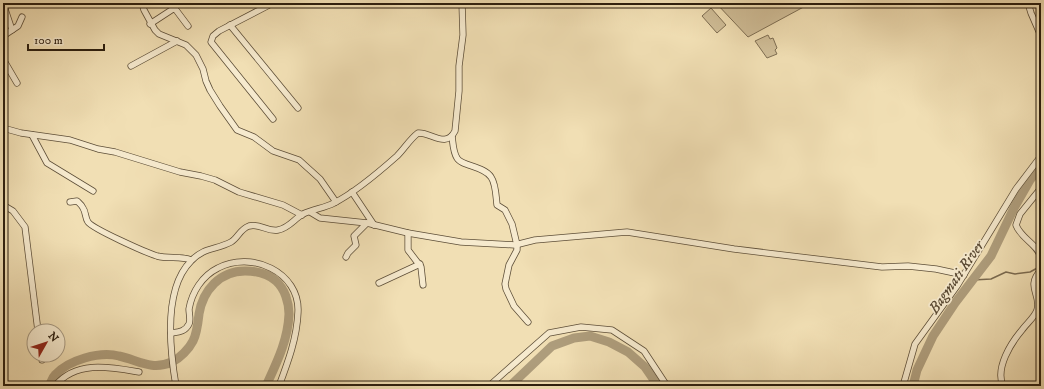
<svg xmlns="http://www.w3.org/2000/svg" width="1044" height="389" font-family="'IM FELL DW Pica',serif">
<rect width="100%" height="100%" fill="#f1dfb4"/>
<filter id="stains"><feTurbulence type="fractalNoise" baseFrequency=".005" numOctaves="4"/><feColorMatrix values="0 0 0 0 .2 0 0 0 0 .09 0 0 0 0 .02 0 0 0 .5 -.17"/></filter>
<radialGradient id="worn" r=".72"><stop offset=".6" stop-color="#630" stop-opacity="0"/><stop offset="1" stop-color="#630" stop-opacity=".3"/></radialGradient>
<g fill="#d0be98" stroke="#7e6e53">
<path d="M716,3H811L748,37Z"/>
<path d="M711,8L726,25L717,33L702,16Z"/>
<path d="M768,35L770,39L773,38L777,48L775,50L777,54L767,58L755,41Z"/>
</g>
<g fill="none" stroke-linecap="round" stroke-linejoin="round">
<path stroke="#7a6a50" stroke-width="1.5" d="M973,280L991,279L1006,272L1015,274L1030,272L1041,266"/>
<g stroke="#ae9d7c" stroke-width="9">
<path d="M49,386C51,383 52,378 55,375C68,360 100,351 119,356C138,360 151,371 172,362C180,358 189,349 193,341C197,333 198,323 199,314C203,290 220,271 245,271C257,271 267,273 276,281C285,289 289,303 289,314C288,340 277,362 266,386"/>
<path d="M510,386L552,346L574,338L590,336L609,342L628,352L645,367L658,386"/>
<path d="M913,386L917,370L933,336L955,303L991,256L1014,208L1030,180L1041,166"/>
</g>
<g stroke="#5d4e38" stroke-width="7">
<g id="minor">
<path d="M3,3L12,30"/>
<path d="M142,3L144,10L155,30L159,34L186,45L196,55L203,69L206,81L210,90L220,106L237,130L254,137L273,151L299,160L320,179L336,202"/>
<path d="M1028,3L1031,13L1041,36"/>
<path d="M150,24L173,9L176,10L188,26"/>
<path d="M230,25L298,108"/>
<path d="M3,36L18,26L22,17"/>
<path d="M3,59L17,83"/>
<path d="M131,66L177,41"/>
<path d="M273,119L211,42L213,36L219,31L273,3"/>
<path d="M3,128L21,133L70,140L98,149L115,152L180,172L201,176L215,180L239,192L283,205L302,215"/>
<path d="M32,135L47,163L93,191"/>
<path d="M452,136C453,143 453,152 457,158C461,166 484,166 491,177C496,184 496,197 497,205L505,210L512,224L517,245V250L509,265L505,284L506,289L514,306L528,322"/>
<path d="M1041,188L1020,214L1016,225C1021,239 1038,244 1041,258"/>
<path d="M352,192L374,225"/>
<path d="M70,202L77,201C79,203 82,205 83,208C86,212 85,218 88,222C93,229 147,253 157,256C168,259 181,256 191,260"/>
<path d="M3,205L13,211L25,227L38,331"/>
<path d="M310,212L320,218L367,223L408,233L461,242L515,245L535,240L627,232L734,249L882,267L908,266L936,269L964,275"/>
<path d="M408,233V250L421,267L423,285"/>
<path d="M346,257L348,253L356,245L354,236L367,223"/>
<path d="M379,283L420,264"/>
<path d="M171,333C178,332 185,332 189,324C191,320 189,314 189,309C192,292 202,276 218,268C251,250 300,272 298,312C297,338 288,362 279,386"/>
<path d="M42,355V360"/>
<path d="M55,386C76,360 110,367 139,372"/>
<path d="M176,386C170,351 163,289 191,261C204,247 216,250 231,242C238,238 240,229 249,226C260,223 267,232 278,230C289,228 294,219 303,214C313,209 325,208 334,203C356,192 379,172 397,156C404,149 410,139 418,133C431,132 446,149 455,131L459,91V66L463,35L462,3"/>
<path d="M489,386L549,333L581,327L612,330L644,351L667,386"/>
<path d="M903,386L915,344L957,286L1016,189L1041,156"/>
<path d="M1003,386C995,368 1011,343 1022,330C1026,324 1035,317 1037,310C1042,295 1025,287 1041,270"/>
</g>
</g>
<use href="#minor" stroke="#f6eace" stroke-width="5.5"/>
</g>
<g text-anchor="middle" stroke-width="3.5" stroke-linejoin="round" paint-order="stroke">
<g font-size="15" font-style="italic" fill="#5a4a34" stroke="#f6eace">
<text transform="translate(956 277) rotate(-55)" y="5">Bagmati River</text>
</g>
</g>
<rect width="1044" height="389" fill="none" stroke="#f1dfb4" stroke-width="16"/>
<rect x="4" y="4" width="1036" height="381" fill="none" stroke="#2c1e0e" stroke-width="2"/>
<rect x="8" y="8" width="1028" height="373" fill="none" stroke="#2c1e0e"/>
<g transform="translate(46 343) rotate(51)"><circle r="19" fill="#f6eace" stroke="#a59881"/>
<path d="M0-3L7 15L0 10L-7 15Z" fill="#8f2418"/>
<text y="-6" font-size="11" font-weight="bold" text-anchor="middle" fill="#2c1e0e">N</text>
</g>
<path d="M28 44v6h76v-6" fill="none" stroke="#2c1e0e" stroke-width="2"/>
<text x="34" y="44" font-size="12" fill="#2c1e0e" stroke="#f6eace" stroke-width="3" paint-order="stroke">100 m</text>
<rect width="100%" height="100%" filter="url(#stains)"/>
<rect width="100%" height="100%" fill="url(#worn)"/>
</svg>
